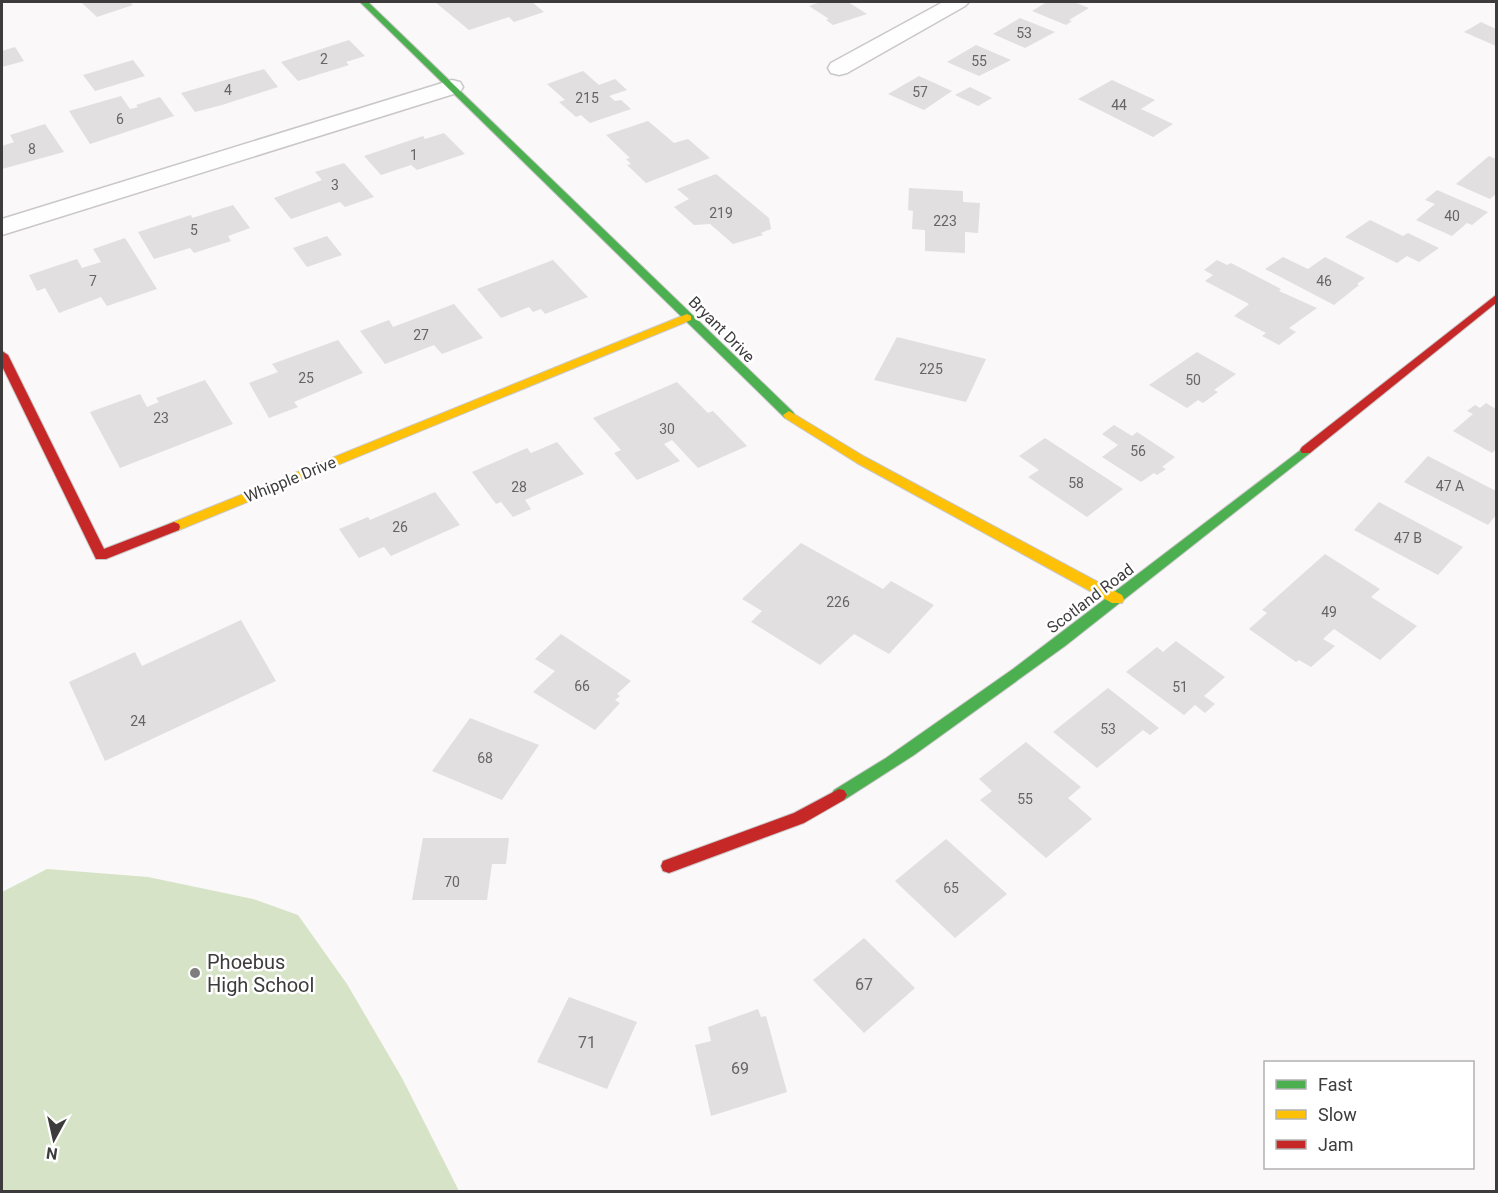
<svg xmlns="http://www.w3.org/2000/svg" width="1498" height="1193" font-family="Roboto,sans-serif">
<rect width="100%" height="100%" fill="#faf8f9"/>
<path fill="#d7e3c6" d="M47,869L148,877L253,899L298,915L347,984L402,1078L459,1191H2V892Z"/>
<g fill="#e1dfe0">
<path d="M81,2H129L133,5L97,17Z"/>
<path d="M435,2H532L544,12L514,22L509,17L469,30Z"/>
<path d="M821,2H848L867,14L833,25L826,20L829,19L809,6Z"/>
<path d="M1047,2H1074L1089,8L1069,20L1072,21L1066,25L1032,11Z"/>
<path d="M1020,18L1055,32L1025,48L993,34Z"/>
<path d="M1481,22L1496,29V46L1464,32Z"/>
<path d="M349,40L365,56L346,62L349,65L298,81L281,62Z"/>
<path d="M976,45L1011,60L979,76L947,62Z"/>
<path d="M15,47L24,61L2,67V51Z"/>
<path d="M133,60L145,76L95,91L83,75Z"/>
<path d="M264,69L278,87L222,105L195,112L181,93Z"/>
<path d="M583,71L599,85L615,79L627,90L609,96L615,101L621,100L631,109L590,123L581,115L576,117L559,102L565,100L547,84Z"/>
<path d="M919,76L952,91L924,110L888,94Z"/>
<path d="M1112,80L1155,100L1141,109L1173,124L1153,137L1078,99Z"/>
<path d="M970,87L992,98L978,106L955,95Z"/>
<path d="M121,96L130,109L138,107L136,105L160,97L174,116L90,144L69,111Z"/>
<path d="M648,121L674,143L688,139L710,158L646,183L627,165L631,164L626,159L630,158L606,135Z"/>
<path d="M45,124L64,152L2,169V146L14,142L10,135Z"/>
<path d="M444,133L465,154L417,170L411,165L381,175L364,156L423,136L425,139Z"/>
<path d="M1489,156L1496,159V194L1490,199L1456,184Z"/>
<path d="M344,163L374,197L345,207L340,202L291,219L274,198L322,180L315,172Z"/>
<path d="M716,174L769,218L771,229L761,233L763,235L733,244L710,224L694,225L674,207L689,199L677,189Z"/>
<path d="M909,188L963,191V202L980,203L978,233L965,232V253L925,251V230L912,229L913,211L908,210Z"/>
<path d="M1437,190L1488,212L1472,225L1467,223L1452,236L1416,220L1435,204L1425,200Z"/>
<path d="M233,205L250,228L228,236L231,241L194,253L190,248L154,259L138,232L191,215L192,218Z"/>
<path d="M1370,220L1403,236L1408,233L1439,248L1419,262L1407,256L1397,263L1345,237Z"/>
<path d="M327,236L342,255L307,267L293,248Z"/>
<path d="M125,238L157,289L107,306L101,297L59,313L45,288L37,291L29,275L77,259L82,268L101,262L93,249Z"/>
<path d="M1283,257L1308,269L1325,257L1365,278L1357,284L1359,285L1334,305L1265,269Z"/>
<path d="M553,260L588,297L545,314L541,309L533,312L529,307L501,318L477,289Z"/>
<path d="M1217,260L1227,265L1231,263L1281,289L1279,291L1317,308L1289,328L1296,332L1279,345L1262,336L1266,333L1234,316L1249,304L1205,281L1213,275L1204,270Z"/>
<path d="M454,304L483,338L442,354L434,345L385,364L360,331L389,320L393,327Z"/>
<path d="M897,337L986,359L966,402L874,380Z"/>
<path d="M338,340L363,373L294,402L298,407L269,418L249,383L278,372L272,364Z"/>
<path d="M1197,352L1236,374L1214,390L1218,392L1203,403L1198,400L1187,408L1149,385Z"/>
<path d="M205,380L233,424L120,468L90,412L140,394L147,407L159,402L156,398Z"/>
<path d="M677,382L708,413L713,411L747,446L698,468L672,440L664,444L680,461L637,480L614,453L621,450L593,418Z"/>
<path d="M1486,403L1496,409V449L1492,453L1453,431L1473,414L1467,411L1475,405L1480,408Z"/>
<path d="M1114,425L1132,436L1137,432L1175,457L1162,467L1166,469L1157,475L1154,473L1141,482L1102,457L1118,445L1102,434Z"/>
<path d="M1045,438L1123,489L1087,517L1028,477L1039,470L1019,456Z"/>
<path d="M557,442L584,474L525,500L531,509L513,517L501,502L496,504L472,472L527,448L531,453Z"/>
<path d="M1428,456L1496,491V515L1488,525L1404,482Z"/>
<path d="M435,492L460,525L391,556L384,547L359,558L339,529L368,517L370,520Z"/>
<path d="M1379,502L1463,547L1438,575L1354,530Z"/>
<path d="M801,543L883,589L891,581L934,605L889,654L854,634L820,665L751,622L762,611L742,599Z"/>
<path d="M1325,554L1380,589L1371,597L1417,626L1380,660L1334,629L1323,639L1335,646L1311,667L1299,660L1296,662L1249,629L1267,613L1262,610Z"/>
<path d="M241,620L276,681L105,761L69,682L135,652L142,666Z"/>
<path d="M561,634L631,681L617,694L620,696L615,700L620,703L595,730L533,692L555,671L535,659Z"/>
<path d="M1176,641L1225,677L1204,696L1215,704L1205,713L1195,705L1184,715L1126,672L1157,647L1163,652Z"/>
<path d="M1108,688L1159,728L1150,735L1143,730L1097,768L1053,732Z"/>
<path d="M470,718L539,745L502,800L432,771Z"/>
<path d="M1026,742L1081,787L1068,798L1092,819L1046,858L980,800L992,791L979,779Z"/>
<path d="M423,838H509L506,864H492L487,900H412Z"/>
<path d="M946,839L1007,894L955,938L895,881Z"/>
<path d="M864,938L915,988L864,1033L813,980Z"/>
<path d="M569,997L637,1022L607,1089L537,1062Z"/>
<path d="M758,1009L761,1017L766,1016L787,1092L711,1116L695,1045L711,1041L708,1027Z"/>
</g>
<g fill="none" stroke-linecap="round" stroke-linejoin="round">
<g stroke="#c9c7c8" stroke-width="3">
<g id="street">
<path d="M943,2H969L965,6L847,73L839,75L831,73L828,68L831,63Z"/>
<path d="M452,80L460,82L463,87L460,92L2,235V219Z"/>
</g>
</g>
<g stroke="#c9c7c8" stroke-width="2">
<g id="fast">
<path d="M360,2H368L793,412L795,415L793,418H785Z"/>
<path d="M1306,446L1312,450L1310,453L1065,646L914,755L844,800L839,801L834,800L831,795L834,790L886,758L1013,669Z"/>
</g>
</g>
<g stroke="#c9c7c8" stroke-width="2">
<g id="slow">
<path d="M687,314L691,316V320L179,530L174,532L168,527L169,524Z"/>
<path d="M789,411L865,457L1122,595L1124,599L1122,603H1112L857,463L785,418L783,415Z"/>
</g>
</g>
<g stroke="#c9c7c8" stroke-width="2">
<g id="jam">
<path d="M1496,295V303L1310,453H1302L1300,450L1302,447Z"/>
<path d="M2,351L8,355L104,549L174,522L179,524L180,527L179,530L106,559H96L2,366Z"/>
<path d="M839,789L844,790L847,795L844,800L804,823L669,873L663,871L661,866L663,861L794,813Z"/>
</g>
</g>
<use href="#street" fill="#fefefe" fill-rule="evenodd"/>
<use href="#fast" fill="#4caf50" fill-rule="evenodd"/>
<use href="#slow" fill="#ffc107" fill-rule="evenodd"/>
<use href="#jam" fill="#c62828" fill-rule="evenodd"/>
</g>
<circle fill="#7f7d7e" stroke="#fff" stroke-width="2" cx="195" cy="973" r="6"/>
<g text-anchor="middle" stroke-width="5" stroke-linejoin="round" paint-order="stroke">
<g font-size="14" fill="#666465">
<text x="1024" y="38">53</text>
<text x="324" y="64">2</text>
<text x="979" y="66">55</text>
<text x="228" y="95">4</text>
<text x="920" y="97">57</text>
<text x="587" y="103">215</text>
<text x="1119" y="110">44</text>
<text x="120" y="124">6</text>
<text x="32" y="154">8</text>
<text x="414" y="160">1</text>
<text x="335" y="190">3</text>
<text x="721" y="218">219</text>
<text x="1452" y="221">40</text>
<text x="945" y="226">223</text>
<text x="194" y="235">5</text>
<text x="93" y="286">7</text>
<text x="1324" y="286">46</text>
<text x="421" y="340">27</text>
<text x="931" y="374">225</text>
<text x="306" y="383">25</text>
<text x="1193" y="385">50</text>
<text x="161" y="423">23</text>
<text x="667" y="434">30</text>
<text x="1138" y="456">56</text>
<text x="1076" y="488">58</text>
<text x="1450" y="491">47 A</text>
<text x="519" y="492">28</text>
<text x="400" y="532">26</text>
<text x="1408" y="543">47 B</text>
<text x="838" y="607">226</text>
<text x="1329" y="617">49</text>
<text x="582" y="691">66</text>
<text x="1180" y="692">51</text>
<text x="138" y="726">24</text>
<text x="1108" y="734">53</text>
<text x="485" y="763">68</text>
<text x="1025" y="804">55</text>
<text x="452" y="887">70</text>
<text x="951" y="893">65</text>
</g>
<g font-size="16" fill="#3d3b3c" stroke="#fff">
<text transform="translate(722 329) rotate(45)" y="6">Bryant Drive</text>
<text transform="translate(290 479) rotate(-22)" y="6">Whipple Drive</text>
<text transform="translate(1090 598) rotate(-37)" y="6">Scotland Road</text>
</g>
<g font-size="16" fill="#666465">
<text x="864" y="990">67</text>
<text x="587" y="1048">71</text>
<text x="740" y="1074">69</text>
</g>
<g font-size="20" fill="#3d3b3c" stroke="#fff" text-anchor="start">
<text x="207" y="969">Phoebus<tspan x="207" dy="23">High School</tspan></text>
</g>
</g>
<rect width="1498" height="1193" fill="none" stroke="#3d3b3c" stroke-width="6"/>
<rect x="1264" y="1061" width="210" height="108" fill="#ffffff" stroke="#b1b1b1" stroke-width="1.5"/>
<rect x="1276" y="1080" width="30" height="9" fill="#4caf50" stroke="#b1b1b1" stroke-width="1.5"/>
<text x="1318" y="1091" font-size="18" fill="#3d3b3c">Fast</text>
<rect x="1276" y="1110" width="30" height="9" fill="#ffc107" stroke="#b1b1b1" stroke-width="1.5"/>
<text x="1318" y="1121" font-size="18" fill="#3d3b3c">Slow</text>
<rect x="1276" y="1140" width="30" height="9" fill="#c62828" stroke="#b1b1b1" stroke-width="1.5"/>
<text x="1318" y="1151" font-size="18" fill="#3d3b3c">Jam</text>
<g transform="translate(54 1139) rotate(188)" stroke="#ffffff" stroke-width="4.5" paint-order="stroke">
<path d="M0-4.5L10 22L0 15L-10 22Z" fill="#3d3b3c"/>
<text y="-9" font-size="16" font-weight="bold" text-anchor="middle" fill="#3d3b3c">N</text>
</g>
</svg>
